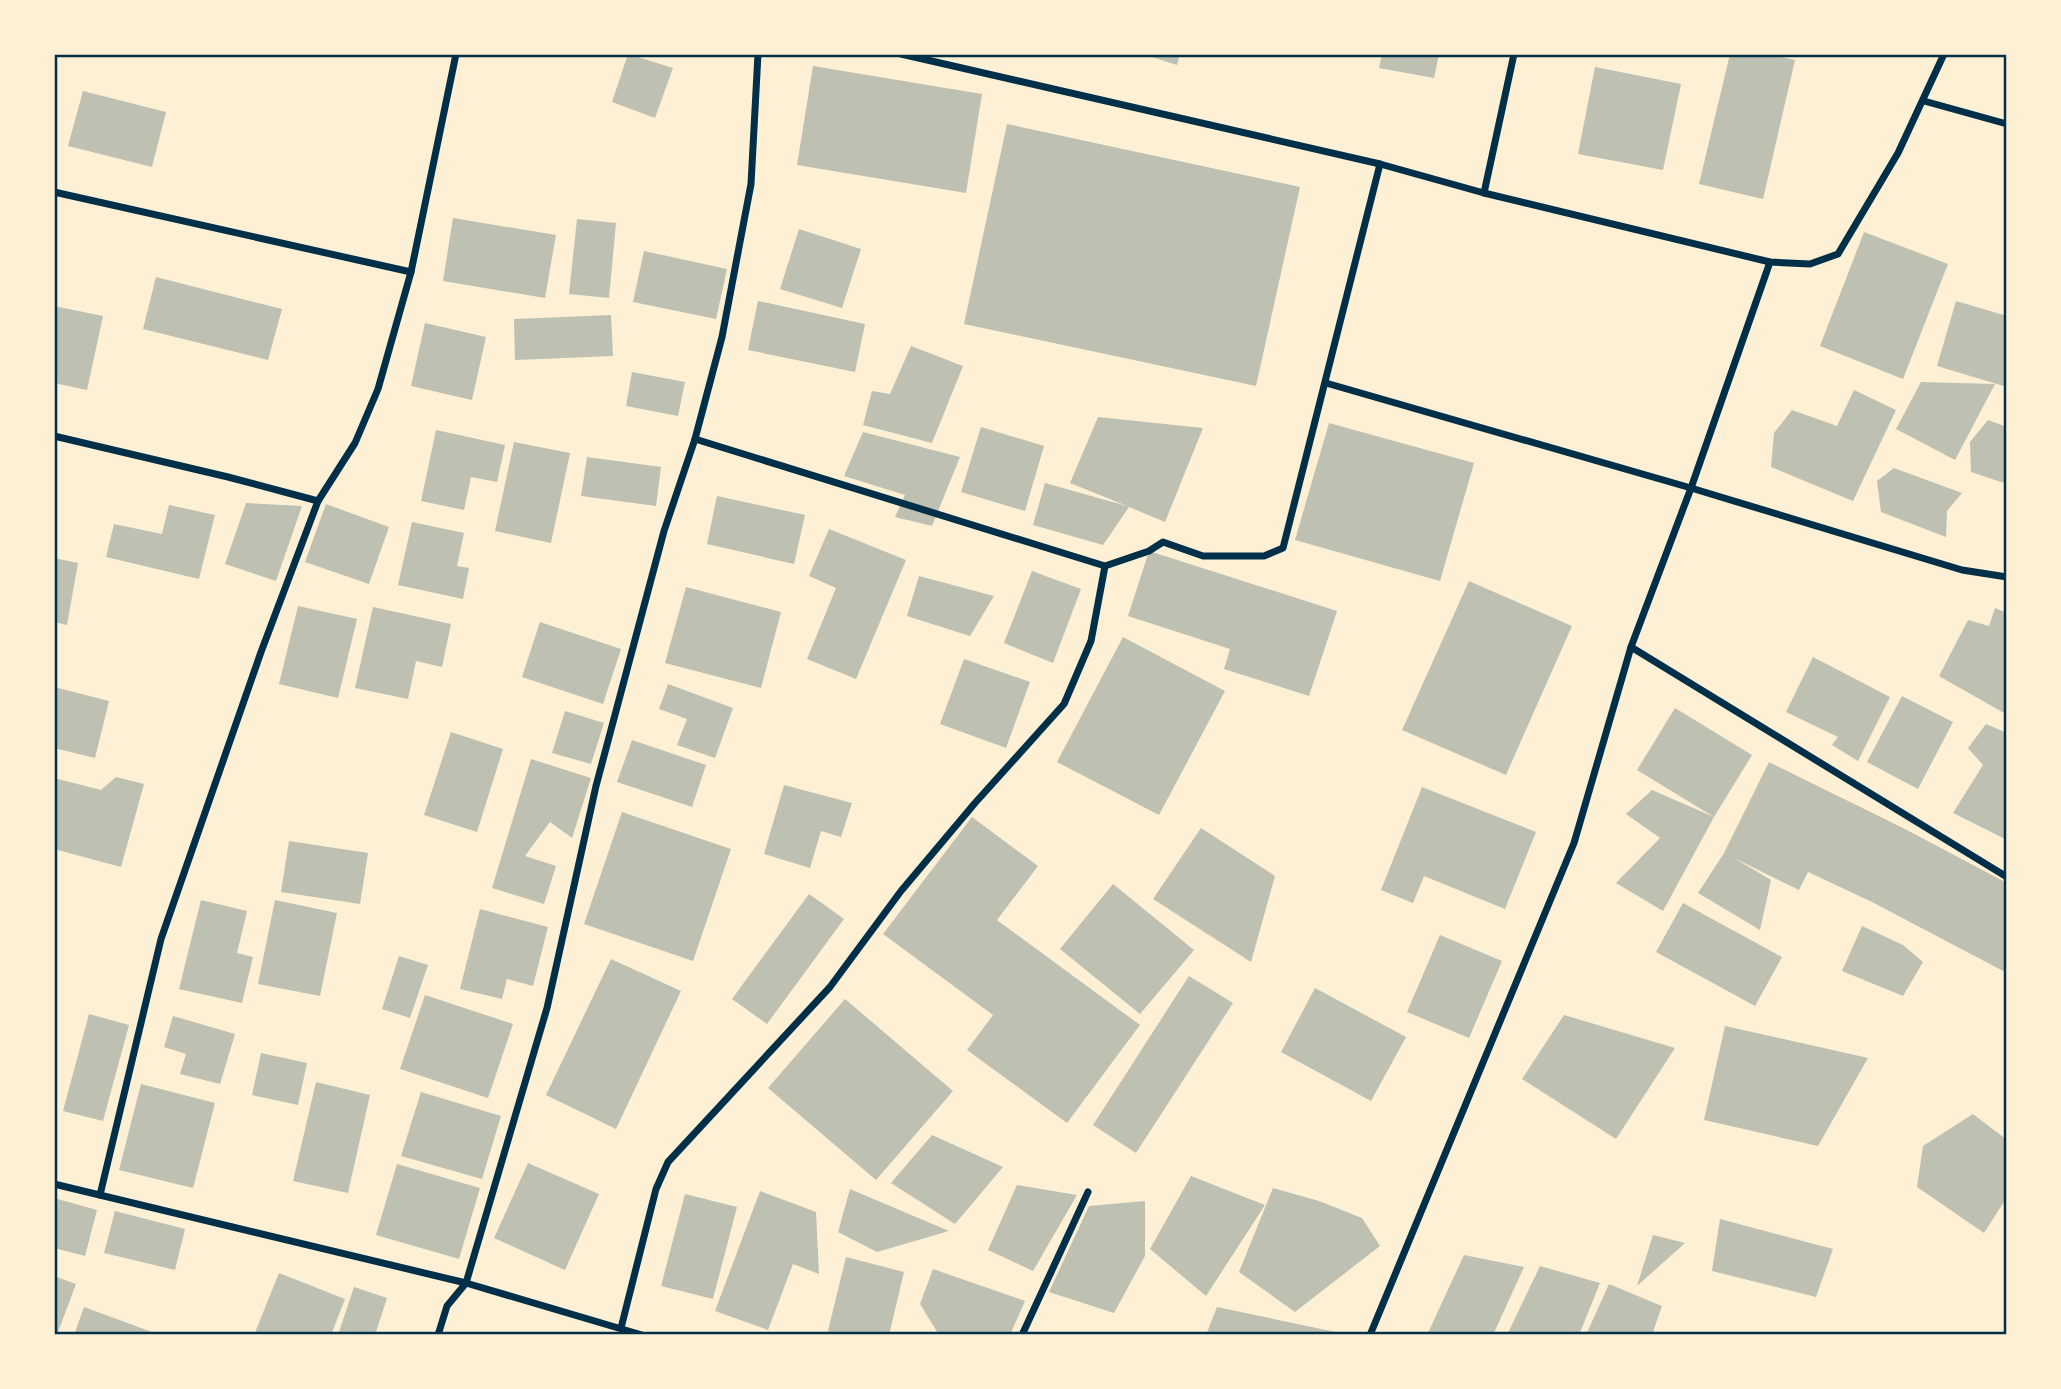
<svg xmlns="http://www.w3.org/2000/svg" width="2061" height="1389" font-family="'DejaVu Sans',sans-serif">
<rect width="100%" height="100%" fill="#fdf0d5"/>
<g fill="#bec0b2">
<path d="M628,54L673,68L655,118L612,102Z"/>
<path d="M1142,54H1180L1177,65Z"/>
<path d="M1382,54H1439L1434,78L1379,68Z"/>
<path d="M1730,54H1767L1795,60L1763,199L1699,184Z"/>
<path d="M813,66L982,94L966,193L797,165Z"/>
<path d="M1595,67L1681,84L1663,170L1578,154Z"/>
<path d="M83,91L166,112L152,167L68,146Z"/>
<path d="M1007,124L1300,187L1256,386L964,324Z"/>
<path d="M453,218L556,235L545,298L443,281Z"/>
<path d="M577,219L616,223L609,298L569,294Z"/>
<path d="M799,229L861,249L842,308L780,289Z"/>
<path d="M1864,232L1948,264L1903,379L1820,346Z"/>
<path d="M644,251L727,269L716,319L633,302Z"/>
<path d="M156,277L282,309L268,360L143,329Z"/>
<path d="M758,301L865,324L855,372L748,350Z"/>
<path d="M1956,301L2007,316V387L1937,366Z"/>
<path d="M54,306L103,316L87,390L54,383Z"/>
<path d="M611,315L613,356L515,360L514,319Z"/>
<path d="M425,323L486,337L472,400L411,386Z"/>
<path d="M911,346L963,366L932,443L863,425L872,391L890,394Z"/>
<path d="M632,372L685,382L678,416L626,406Z"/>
<path d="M1921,382L1995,384L1955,460L1896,429Z"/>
<path d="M1854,390L1896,410L1853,501L1771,467L1774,433L1792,410L1837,426Z"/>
<path d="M1098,417L1203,428L1165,522L1129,507L1103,545L1033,525L1045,483L1127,506L1070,483Z"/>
<path d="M1988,420L2007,427V484L1971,472L1970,442Z"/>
<path d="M1329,423L1474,463L1440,581L1295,540Z"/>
<path d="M981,427L1044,446L1025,511L961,492Z"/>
<path d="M436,430L505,445L497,482L471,477L464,510L421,501Z"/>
<path d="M863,432L960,457L932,526L895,517L905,495L844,476Z"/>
<path d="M514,442L570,453L551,543L495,531Z"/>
<path d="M587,457L661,467L656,506L581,496Z"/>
<path d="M1894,468L1962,493L1947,511L1946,537L1881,512L1877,481Z"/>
<path d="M717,496L805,515L794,564L707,544Z"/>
<path d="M246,503L302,506L276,581L225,564Z"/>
<path d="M326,504L389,527L369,584L305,562Z"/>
<path d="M169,505L215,515L199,579L106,557L114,524L162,534Z"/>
<path d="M412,522L464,533L457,566L469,568L463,599L398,585Z"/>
<path d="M829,529L906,560L856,679L807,659L836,588L809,576Z"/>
<path d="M1149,551L1337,611L1309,696L1224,669L1230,649L1128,616Z"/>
<path d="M54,558L78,563L67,625L54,622Z"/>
<path d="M1032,571L1081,589L1053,663L1004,643Z"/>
<path d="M919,576L994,596L970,636L907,616Z"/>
<path d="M1469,581L1572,626L1506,775L1402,730Z"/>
<path d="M686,587L781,612L761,688L665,663Z"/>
<path d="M298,606L357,619L338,698L279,684Z"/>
<path d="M373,607L451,624L442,667L416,661L408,699L355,688Z"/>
<path d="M1995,608L2007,613V709L2004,713L1939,676L1968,620L1989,626Z"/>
<path d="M540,622L621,649L603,704L522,677Z"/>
<path d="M1123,637L1225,691L1159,815L1057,762Z"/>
<path d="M1813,657L1890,697L1858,761L1832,745L1838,737L1786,712Z"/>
<path d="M964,659L1030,682L1006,748L940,724Z"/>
<path d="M668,684L733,708L715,758L677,745L687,719L659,709Z"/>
<path d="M54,687L109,701L95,758L54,748Z"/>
<path d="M1902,696L1953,722L1918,789L1867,762Z"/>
<path d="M1675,708L1752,755L1714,817L1637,770Z"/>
<path d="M565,711L604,723L591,764L552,753Z"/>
<path d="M1986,724L2007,733V840L1953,813L1983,765L1968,748Z"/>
<path d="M451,732L503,749L477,832L424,815Z"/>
<path d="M632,740L706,765L692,807L617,782Z"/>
<path d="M531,759L591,778L572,838L550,822L525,856L556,866L544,904L492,888Z"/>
<path d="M1769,762L1905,829L2007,883V973L1870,901L1808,872L1799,890L1734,858L1771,880L1760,930L1698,893L1724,853Z"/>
<path d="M116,777L144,784L121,867L54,849V778L101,790Z"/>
<path d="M784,785L852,803L841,837L821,831L810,868L764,854Z"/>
<path d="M1422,787L1536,832L1505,909L1424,876L1413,903L1381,890Z"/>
<path d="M1652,790L1714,817L1663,911L1616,883L1660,838L1626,814Z"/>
<path d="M622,812L731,849L693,961L584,924Z"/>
<path d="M972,817L1038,866L997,920L1140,1025L1067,1123L967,1050L993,1015L883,934Z"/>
<path d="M1201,828L1275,876L1251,962L1153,899Z"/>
<path d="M289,841L368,853L360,904L281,892Z"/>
<path d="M1113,884L1194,950L1140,1014L1060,949Z"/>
<path d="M809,894L844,919L767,1024L732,999Z"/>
<path d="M201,900L247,911L237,953L253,957L242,1003L179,989Z"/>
<path d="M275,900L337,913L320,996L258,984Z"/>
<path d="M1683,903L1782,957L1755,1006L1656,952Z"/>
<path d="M480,909L548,927L533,986L507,979L502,999L460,989Z"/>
<path d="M1862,926L1903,945L1923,962L1903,996L1842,971Z"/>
<path d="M1440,935L1502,961L1469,1038L1407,1012Z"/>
<path d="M399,956L428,965L410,1018L382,1009Z"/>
<path d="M611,959L681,991L616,1129L546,1095Z"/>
<path d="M1189,976L1233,1003L1136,1153L1093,1125Z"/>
<path d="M1315,988L1406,1037L1371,1101L1281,1052Z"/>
<path d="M425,995L513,1024L488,1098L400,1069Z"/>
<path d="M845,999L953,1091L876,1180L768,1088Z"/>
<path d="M89,1014L129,1025L103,1121L63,1111Z"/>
<path d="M1564,1015L1675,1048L1616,1139L1522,1079Z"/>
<path d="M173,1016L235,1034L220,1084L180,1074L186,1054L164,1047Z"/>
<path d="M1725,1026L1868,1058L1818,1146L1704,1120Z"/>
<path d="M261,1053L307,1063L298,1105L252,1095Z"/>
<path d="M316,1082L370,1095L348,1193L293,1181Z"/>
<path d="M141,1084L215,1103L193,1188L119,1170Z"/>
<path d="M421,1092L501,1116L482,1179L401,1156Z"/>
<path d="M1973,1114L2007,1140V1197L1984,1233L1917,1187L1923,1146Z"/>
<path d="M932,1135L1003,1167L955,1224L891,1183Z"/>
<path d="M528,1163L599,1194L565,1270L494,1238Z"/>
<path d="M397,1164L480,1188L459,1259L376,1235Z"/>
<path d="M1191,1176L1265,1205L1206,1296L1150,1249Z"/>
<path d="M1017,1185L1077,1195L1033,1271L988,1250Z"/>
<path d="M1273,1188L1319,1201L1362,1218L1380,1246L1295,1312L1239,1272Z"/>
<path d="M850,1189L949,1231L877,1252L838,1232Z"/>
<path d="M760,1191L816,1212L819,1274L793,1264L768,1330L715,1311Z"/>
<path d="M685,1194L737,1207L713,1299L661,1286Z"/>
<path d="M54,1198L97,1210L85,1256L54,1248Z"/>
<path d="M1145,1201V1256L1114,1313L1049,1292L1089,1206Z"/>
<path d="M115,1211L185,1229L175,1270L104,1253Z"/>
<path d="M1720,1219L1833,1249L1816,1297L1712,1271Z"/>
<path d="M1653,1235L1685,1243L1637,1286Z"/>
<path d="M1464,1255L1524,1267L1493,1335H1427Z"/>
<path d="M846,1257L904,1272L889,1335H827Z"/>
<path d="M1540,1266L1600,1283L1579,1335H1507Z"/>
<path d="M933,1269L1025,1301L1010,1335H939L920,1304Z"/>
<path d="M279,1273L345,1299L331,1335H254Z"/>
<path d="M54,1276L76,1284L58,1332L54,1330Z"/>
<path d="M1609,1284L1662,1306L1652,1335H1586Z"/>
<path d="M354,1287L387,1298L375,1335H338Z"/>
<path d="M84,1307L152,1332L151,1335H74Z"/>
<path d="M1217,1307L1345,1334V1335H1206Z"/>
</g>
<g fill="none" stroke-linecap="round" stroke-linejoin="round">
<g stroke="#003049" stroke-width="7">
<path d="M901,54L1380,164L1484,193L1770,262L1810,264L1838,254L1898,153L1944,54"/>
<path d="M1924,101L2007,124"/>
<path d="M54,192L411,272"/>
<path d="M1484,193L1514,54"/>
<path d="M1326,383L1691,488L1962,570L2007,577"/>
<path d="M54,436L228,477L318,501L355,443L378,389L411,272L456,54"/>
<path d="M695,439L1105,566"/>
<path d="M1631,647L2007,877"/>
<path d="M54,1184L466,1283L642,1335"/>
<path d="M100,1195L161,939L261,652L318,501"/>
<path d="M621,1328L656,1189L668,1162L830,987L901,891L975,803L1064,704L1091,641L1105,566L1149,551L1163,542L1203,556H1264L1283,548L1380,164"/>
<path d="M438,1335L447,1306L466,1283L547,1008L596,786L664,531L695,439L722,337L751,184L758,54"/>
<path d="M1022,1335L1088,1192"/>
<path d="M1370,1335L1574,843L1631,647L1691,488L1770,262"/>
</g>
</g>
<rect width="2061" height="1389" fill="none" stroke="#fdf0d5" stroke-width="112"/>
<rect x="56" y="56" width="1949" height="1277" fill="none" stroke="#003049" stroke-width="2.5"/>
</svg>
